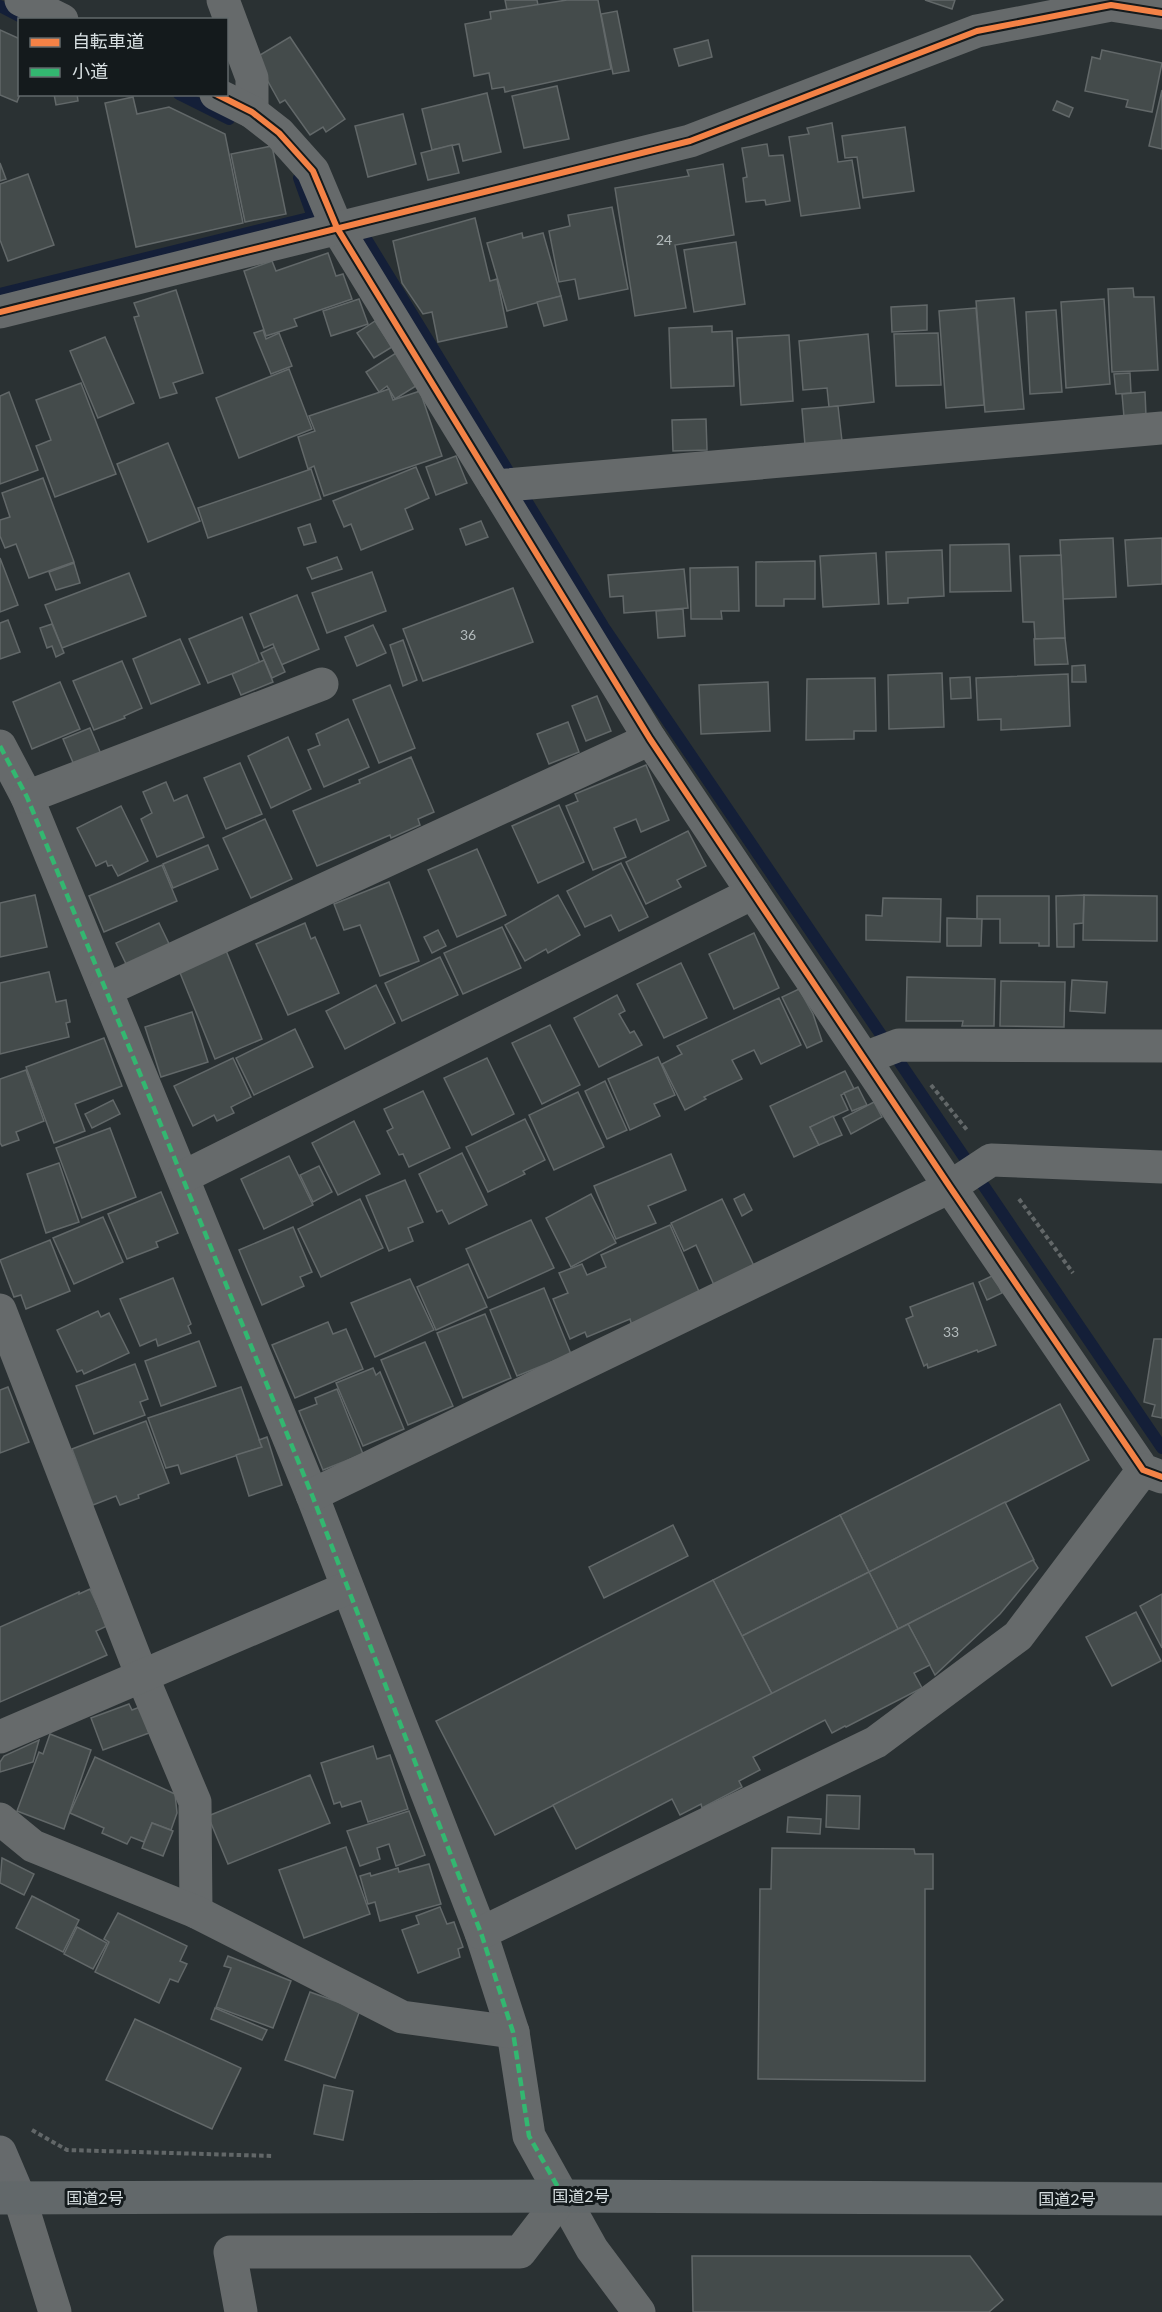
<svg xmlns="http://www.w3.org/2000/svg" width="1162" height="2312" font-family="Lato,'Noto Sans JP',sans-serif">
<rect width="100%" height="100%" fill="#2a3133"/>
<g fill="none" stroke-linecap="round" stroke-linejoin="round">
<g stroke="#141f38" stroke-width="12">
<path d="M0,6L23,18"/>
<path d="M179,94L229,119"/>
<path d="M366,239L603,626L1162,1448"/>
<path d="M0,294L313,217L299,178"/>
</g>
</g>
<g fill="#444b4b" stroke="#626869" stroke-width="1.5">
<path d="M505,0H537L538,5L507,10Z"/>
<path d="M567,0H598L611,69L505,92L504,87L492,89L489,73L474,76L465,24L491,19L490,12Z"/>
<path d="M925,0H955L952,9Z"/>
<path d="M617,11L629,71L613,74L601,14Z"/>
<path d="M0,30L20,39V94L17,102L0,95Z"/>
<path d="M290,37L345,119L326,132L323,127L310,135L285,100L280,103L255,58Z"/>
<path d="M708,40L712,57L679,66L674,49Z"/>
<path d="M1102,50L1162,63L1152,112L1126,107L1128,100L1085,91L1092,57L1100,59Z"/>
<path d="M557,86L569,139L524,148L512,96Z"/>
<path d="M1162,90V149L1149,146Z"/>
<path d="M487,93L501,152L463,161L459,144L432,150L422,109Z"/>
<path d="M54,94H77L78,101L56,105Z"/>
<path d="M133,97L137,114L169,107L225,134L243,223L136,247L105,103Z"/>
<path d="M1057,101L1073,108L1069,117L1053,110Z"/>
<path d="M403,114L416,164L368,177L355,126Z"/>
<path d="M832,123L838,162L852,160L860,208L801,216L789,137L809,134L807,128Z"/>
<path d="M905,127L914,191L863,198L857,157L845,158L842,136Z"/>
<path d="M767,144L769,156L783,155L790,201L766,205L765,200L746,202L743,178L747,177L742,148Z"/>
<path d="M452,145L459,173L428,180L421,153Z"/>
<path d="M272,146L286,214L245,222L231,154Z"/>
<path d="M0,163L6,179L0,181Z"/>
<path d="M723,164L734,235L675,245L686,308L635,316L615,188L689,176L687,170Z"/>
<path d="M28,174L54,245L8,261L0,240V184Z"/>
<path d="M612,207L628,289L579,299L575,279L559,282L549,231L570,226L568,215Z"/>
<path d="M475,218L490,281L497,279L507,327L438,342L432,312L423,314L402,283L393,241Z"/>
<path d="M522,233L523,238L543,233L561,296L507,311L487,243Z"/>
<path d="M736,242L745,304L694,312L684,250Z"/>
<path d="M328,253L336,276L343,274L352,299L294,319L297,326L266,336L244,271L272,261L276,271Z"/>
<path d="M1133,288L1134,297H1154L1158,370L1112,372L1108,289Z"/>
<path d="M176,290L203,373L173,383L177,393L160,398L134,317L139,316L134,303Z"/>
<path d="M561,296L567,320L544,326L537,302Z"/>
<path d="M1014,298L1024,409L985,412L976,301Z"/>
<path d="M359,299L368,324L331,336L323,311Z"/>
<path d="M1104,299L1110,384L1066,388L1061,302Z"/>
<path d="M927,305V330L892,332L891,307Z"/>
<path d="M976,308L984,405L946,408L939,311Z"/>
<path d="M1056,310L1062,392L1030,394L1026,312Z"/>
<path d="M375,321L392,347L374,358L357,333Z"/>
<path d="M712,326V332L732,331L734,386L671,388L669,328Z"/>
<path d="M263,330L266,339L279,333L292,366L271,374L254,333Z"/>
<path d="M938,333L941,385L896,386L894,334Z"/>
<path d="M868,334L874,402L829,407L827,388L803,390L799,341Z"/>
<path d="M789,335L793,401L741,405L737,338Z"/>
<path d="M105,337L134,403L98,418L70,351Z"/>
<path d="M396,353L416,386L395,399L387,386L379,392L366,372Z"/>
<path d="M289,369L312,429L239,458L216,398Z"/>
<path d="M1130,373L1131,393L1116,394L1114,374Z"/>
<path d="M81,383L116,474L55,497L36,446L51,440L36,400Z"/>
<path d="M389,389L393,400L420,391L442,456L324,496L314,466L308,469L298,437L315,431L309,416Z"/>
<path d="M9,392L38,470L0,484V396Z"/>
<path d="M1145,392L1146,416L1124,417L1122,394Z"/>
<path d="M838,406L842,441L805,445L802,409Z"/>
<path d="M706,419L707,450L673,451L672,420Z"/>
<path d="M168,443L200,521L148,542L117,464Z"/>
<path d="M456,456L467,483L436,495L426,467Z"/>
<path d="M416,467L429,498L405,509L413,529L361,550L351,524L344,527L333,501Z"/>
<path d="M311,469L321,499L208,538L198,508Z"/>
<path d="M43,478L74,562L29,578L16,544L5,548L0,536V520L10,517L2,493Z"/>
<path d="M481,521L488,537L466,545L460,529Z"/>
<path d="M310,524L316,542L304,545L298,528Z"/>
<path d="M1113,538L1116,597L1063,599L1060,540Z"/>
<path d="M1162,538V584L1128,586L1125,540Z"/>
<path d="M1009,544L1011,591L950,592V545Z"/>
<path d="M942,550L944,596L908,598V603L888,604L886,552Z"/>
<path d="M876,553L879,604L823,607L820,556Z"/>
<path d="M1061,555L1065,638L1035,639L1034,622H1023L1020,556Z"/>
<path d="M337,557L342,569L312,579L307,568Z"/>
<path d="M0,558L18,605L0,612Z"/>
<path d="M815,561V599H784V606H756V562Z"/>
<path d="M74,563L80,583L56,590L49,572Z"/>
<path d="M738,567L739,611H721L722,619H691L690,568Z"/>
<path d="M684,569L688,608L624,613L623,596L610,597L608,575Z"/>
<path d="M372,572L386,611L327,633L312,593Z"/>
<path d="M129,573L146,616L62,648L45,605Z"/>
<path d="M513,588L533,642L423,681L403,629Z"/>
<path d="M297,595L319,649L281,665L273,644L264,648L250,614Z"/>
<path d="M683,609L685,636L658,638L656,611Z"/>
<path d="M242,617L260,663L208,683L189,639Z"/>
<path d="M8,620L20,652L0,659V623Z"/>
<path d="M52,624L64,653L56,657L52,646L47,648L40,628Z"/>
<path d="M373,625L386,653L357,666L345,637Z"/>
<path d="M1065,638L1068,664L1035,665L1034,639Z"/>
<path d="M180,639L200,684L151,704L133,659Z"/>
<path d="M403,640L417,680L403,686L390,645Z"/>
<path d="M274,647L285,672L272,678L261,653Z"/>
<path d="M264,660L273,682L241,695L232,674Z"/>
<path d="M122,661L142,708L124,716L125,718L94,730L73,681Z"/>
<path d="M1085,665L1086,682H1072V666Z"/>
<path d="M942,673L944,727L889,729L888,675Z"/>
<path d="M1068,674L1070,726L1001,730V719L978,720L976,678Z"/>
<path d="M970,677L971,698L951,699L950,678Z"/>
<path d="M875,678L876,731H854V739L806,740L807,679Z"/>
<path d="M60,682L80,729L32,749L13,702Z"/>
<path d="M768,682L770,731L701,734L699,685Z"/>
<path d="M390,685L415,748L379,763L353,700Z"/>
<path d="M597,696L611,731L586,741L572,706Z"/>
<path d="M348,719L369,767L324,787L308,750L320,745L316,734Z"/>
<path d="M568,722L579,752L549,764L537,734Z"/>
<path d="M90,728L101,754L74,765L63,739Z"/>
<path d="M288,737L311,789L271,808L248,756Z"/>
<path d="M411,757L434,812L418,819L420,825L391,838L390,835L317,866L293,811L360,783L359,780Z"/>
<path d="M240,763L262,814L226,829L204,778Z"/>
<path d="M646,765L669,820L641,832L636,819L614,828L626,857L593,870L566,806L578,801L575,794Z"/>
<path d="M166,782L174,801L187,795L204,837L157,857L141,819L152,813L143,792Z"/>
<path d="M559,805L584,862L538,883L512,826Z"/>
<path d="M121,806L148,861L118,876L112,865L108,866L106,861L96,866L77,828Z"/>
<path d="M265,819L292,879L251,898L223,838Z"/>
<path d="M688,831L706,866L677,880L681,887L646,904L626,862Z"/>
<path d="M208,845L218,869L173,888L163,864Z"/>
<path d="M477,849L506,915L457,937L428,870Z"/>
<path d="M621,863L648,917L619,931L611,915L585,927L567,891Z"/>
<path d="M162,865L177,901L104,932L89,896Z"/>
<path d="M389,882L419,961L380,976L360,925L344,930L334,904Z"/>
<path d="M35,895L47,947L0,957V903Z"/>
<path d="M558,895L580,935L548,953L546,949L525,961L505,925Z"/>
<path d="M1084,895L1157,896V941L1083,940Z"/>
<path d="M1084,895L1083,923L1074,924V947H1057L1056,896Z"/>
<path d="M977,896H1049V946H1039V943H1000V919H977Z"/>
<path d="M883,898L941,899L940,942L866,940V915L882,916Z"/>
<path d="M947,918L982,919L981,946H947Z"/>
<path d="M159,923L172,950L129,970L116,943Z"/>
<path d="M305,923L311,939L315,937L339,993L288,1015L256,944Z"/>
<path d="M502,927L521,968L463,994L444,953Z"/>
<path d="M438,930L446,946L432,953L424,937Z"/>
<path d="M754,933L779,988L734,1009L709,954Z"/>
<path d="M225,948L262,1039L215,1059L178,968Z"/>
<path d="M440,957L458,995L402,1021L385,983Z"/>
<path d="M681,963L707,1018L664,1038L637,984Z"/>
<path d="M49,972L56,1002L66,1000L70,1022L66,1023L69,1037L0,1054V983Z"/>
<path d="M907,977L995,979L994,1026H962L963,1021H906Z"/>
<path d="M1072,980L1107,982L1105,1013L1070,1011Z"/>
<path d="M1001,981L1065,982L1064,1027L1000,1026Z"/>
<path d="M376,985L395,1023L345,1049L326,1011Z"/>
<path d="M799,989L813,1014L822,1041L807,1048L782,997Z"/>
<path d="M617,995L625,1011L619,1014L630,1033L634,1031L642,1045L599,1067L574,1018Z"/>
<path d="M779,998L801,1045L761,1064L754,1050L732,1060L742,1079L704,1097L706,1099L685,1110L662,1064L682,1054L677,1046Z"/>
<path d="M192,1012L208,1062L161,1077L145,1027Z"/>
<path d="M550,1025L580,1085L542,1104L512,1043Z"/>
<path d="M295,1029L313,1067L254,1095L236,1058Z"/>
<path d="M104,1038L122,1086L75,1104L85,1131L54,1143L26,1067Z"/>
<path d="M658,1057L675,1095L654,1104L660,1116L630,1130L608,1079Z"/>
<path d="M233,1058L251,1097L231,1107L234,1113L217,1121L214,1115L193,1126L174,1086Z"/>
<path d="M487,1058L514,1114L472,1135L444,1078Z"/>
<path d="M26,1070L44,1121L16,1132L19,1140L2,1146L0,1143V1079Z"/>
<path d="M845,1071L854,1089L841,1095L848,1110L810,1127L819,1145L794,1157L770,1106Z"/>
<path d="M605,1081L627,1130L607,1139L585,1091Z"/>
<path d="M858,1087L867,1105L852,1111L844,1093Z"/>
<path d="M423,1091L450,1148L409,1167L403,1154L399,1155L387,1131L393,1128L384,1109Z"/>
<path d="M578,1092L604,1147L554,1170L529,1115Z"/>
<path d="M113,1100L120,1114L92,1128L85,1114Z"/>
<path d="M874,1102L882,1117L851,1134L843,1118Z"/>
<path d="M833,1116L842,1135L819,1145L810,1127Z"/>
<path d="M525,1119L545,1160L523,1171L525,1174L488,1192L466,1147Z"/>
<path d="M354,1121L380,1174L338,1195L312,1143Z"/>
<path d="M110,1128L136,1197L82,1218L56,1148Z"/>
<path d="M462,1153L487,1205L449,1224L442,1210L437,1212L419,1174Z"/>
<path d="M671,1154L686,1190L648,1206L656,1223L616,1239L594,1186Z"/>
<path d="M289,1156L313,1205L264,1229L241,1179Z"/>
<path d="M59,1163L79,1222L46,1233L27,1174Z"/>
<path d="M319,1166L332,1192L313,1202L300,1175Z"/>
<path d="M405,1180L423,1222L408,1228L413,1241L389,1251L366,1196Z"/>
<path d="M161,1192L178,1233L156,1242L158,1247L127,1259L108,1214Z"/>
<path d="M591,1194L616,1243L571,1267L546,1218Z"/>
<path d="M744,1194L752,1210L742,1216L734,1199Z"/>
<path d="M360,1199L383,1248L321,1277L298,1229Z"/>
<path d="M722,1199L754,1266L714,1285L696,1245L684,1251L671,1223Z"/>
<path d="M103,1217L123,1262L74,1284L53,1238Z"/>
<path d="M531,1220L554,1268L488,1298L466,1249Z"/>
<path d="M670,1225L701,1296L632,1326L630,1319L587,1337L585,1332L570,1339L553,1299L568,1293L559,1273L582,1264L587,1275L606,1267L601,1255Z"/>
<path d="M293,1227L312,1272L300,1277L304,1286L262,1305L239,1250Z"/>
<path d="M50,1240L70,1291L26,1309L21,1295L14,1297L0,1260Z"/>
<path d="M468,1264L487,1307L436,1330L417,1287Z"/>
<path d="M994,1275L1002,1293L987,1300L979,1282Z"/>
<path d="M173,1278L191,1324L188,1326L191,1333L158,1346L156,1339L140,1346L120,1299Z"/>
<path d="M410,1279L434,1330L375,1357L351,1303Z"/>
<path d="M973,1283L996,1345L978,1352L977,1350L928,1368L927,1364L924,1366L906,1319L913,1316L910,1307Z"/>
<path d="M544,1288L571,1354L517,1376L490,1310Z"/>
<path d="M98,1311L101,1317L109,1313L129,1353L84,1374L82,1370L77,1372L57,1330Z"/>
<path d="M485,1314L511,1378L463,1398L437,1333Z"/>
<path d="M328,1322L333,1334L346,1329L363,1369L295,1398L272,1345Z"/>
<path d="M1154,1339H1162V1418L1152,1416L1155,1405L1144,1402Z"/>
<path d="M199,1341L216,1386L161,1406L145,1361Z"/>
<path d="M425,1342L453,1406L408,1425L381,1360Z"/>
<path d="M135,1364L148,1399L140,1402L145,1415L94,1434L76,1386Z"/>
<path d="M373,1368L376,1375L380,1372L404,1429L363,1446L336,1383Z"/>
<path d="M8,1387L29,1442L0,1453V1390Z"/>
<path d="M241,1387L262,1447L181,1474L178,1465L166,1468L148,1418Z"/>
<path d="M337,1389L363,1454L323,1470L299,1411L317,1404L315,1398Z"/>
<path d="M1060,1404L1089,1460L869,1572L840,1515Z"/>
<path d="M146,1421L169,1483L138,1495L139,1498L120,1505L116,1496L93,1505L72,1449Z"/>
<path d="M267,1437L282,1485L249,1496L236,1455L262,1447L259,1440Z"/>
<path d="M1005,1502L1034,1560L898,1629L869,1572Z"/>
<path d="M840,1515L869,1572L742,1636L713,1580Z"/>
<path d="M673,1525L688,1556L604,1598L589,1567Z"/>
<path d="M1033,1560L1038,1568L1000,1614L935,1675L908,1624Z"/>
<path d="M869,1572L898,1629L772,1694L742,1636Z"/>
<path d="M713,1580L772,1694L495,1835L436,1721Z"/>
<path d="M90,1589L107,1626L96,1631L107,1655L0,1702V1627L79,1592V1594Z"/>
<path d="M1162,1594V1648L1140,1606Z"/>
<path d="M1136,1612L1161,1661L1112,1686L1086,1637Z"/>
<path d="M908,1624L930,1665L914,1673L922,1688L846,1727L845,1726L832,1733L825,1720L753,1757L760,1770L739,1781L742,1787L702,1808L701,1804L680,1815L672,1799L576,1849L553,1805Z"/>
<path d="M129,1704L132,1710L140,1707L149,1733L103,1750L91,1718Z"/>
<path d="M50,1734L91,1750L64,1829L17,1811L39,1752L43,1754Z"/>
<path d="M39,1740L33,1762L0,1772V1762L4,1756Z"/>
<path d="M373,1746L377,1759L390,1755L408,1809L368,1822L361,1801L342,1807L340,1802L334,1804L321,1763Z"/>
<path d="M95,1757L175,1794L177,1813L171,1830L152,1823L144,1842L131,1837L127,1844L102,1833L104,1828L70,1813Z"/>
<path d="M310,1775L330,1823L228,1864L208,1816Z"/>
<path d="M827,1795L860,1796L859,1829L826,1827Z"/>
<path d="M409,1811L425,1855L396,1866L389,1844L377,1848L380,1859L360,1866L347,1831Z"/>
<path d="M788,1817L821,1819L820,1834L787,1832Z"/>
<path d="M152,1823L173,1831L163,1856L142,1848Z"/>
<path d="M346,1847L370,1914L304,1938L279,1870Z"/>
<path d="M772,1848L914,1849L915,1854H933V1889H925V2081L758,2079L760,1889H771Z"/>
<path d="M2,1858L34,1874L24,1895L0,1883Z"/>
<path d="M429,1864L441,1904L380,1921L375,1902L368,1904L360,1876L370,1873L371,1876L398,1868L399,1872Z"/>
<path d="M32,1896L79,1920L63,1952L16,1928Z"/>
<path d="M440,1907L447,1924L454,1922L463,1947L458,1949L460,1957L418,1973L402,1930L419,1924L416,1916Z"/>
<path d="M118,1913L187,1946L180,1961L187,1964L178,1982L170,1979L159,2003L95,1972L109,1942L104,1939Z"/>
<path d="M77,1927L107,1943L93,1969L64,1954Z"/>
<path d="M228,1956L291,1981L273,2028L216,2007L231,1968L224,1966Z"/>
<path d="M310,1992L360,2010L335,2078L285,2060Z"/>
<path d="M215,2008L267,2030L262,2040L211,2019Z"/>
<path d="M135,2019L241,2068L212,2129L106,2080Z"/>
<path d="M324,2085L353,2091L343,2140L314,2134Z"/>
<path d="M692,2256H970L1003,2300L989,2312H693Z"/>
</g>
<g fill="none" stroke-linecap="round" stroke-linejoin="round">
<g stroke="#626768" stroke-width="4" stroke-dasharray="4.5 3" stroke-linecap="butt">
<path d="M931,1085L967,1130"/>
<path d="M1019,1199L1073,1273"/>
<path d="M32,2130L67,2150L274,2156"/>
</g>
<g stroke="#666a6b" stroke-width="33">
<path d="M21,0L62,20"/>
<path d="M223,0L252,78V112"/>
<path d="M216,94L252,112L279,133L313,171L337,228L650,739L950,1187L1143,1470L1162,1477"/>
<path d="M0,312L690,141L977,31L1111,5L1162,13"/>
<path d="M495,486L1162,428"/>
<path d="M0,746L27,797L312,1495L481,1933L513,2032L529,2136L592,2249L639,2312"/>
<path d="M27,797L322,684"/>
<path d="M106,990L650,739"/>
<path d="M865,1058L899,1045L1162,1046"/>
<path d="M183,1177L753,893"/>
<path d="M0,1310L142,1676L195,1802L196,1912"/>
<path d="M312,1495L950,1187L991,1160L1162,1167"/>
<path d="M0,1737L347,1588"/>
<path d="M0,1819L33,1846L196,1912L402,2017L513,2032"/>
<path d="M481,1933L876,1742L1018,1636L1143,1470"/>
<path d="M20,2199L55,2312"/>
<path d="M241,2312L230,2252H520L563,2196"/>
</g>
<path stroke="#666a6c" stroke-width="33" d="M0,2152L20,2199"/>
<path stroke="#62686a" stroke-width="33" d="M0,2198L563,2196L1162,2199"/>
<path stroke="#33b770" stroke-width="4.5" stroke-dasharray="9 4.5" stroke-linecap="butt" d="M0,746L27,797L312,1495L481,1933L513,2032L529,2136L563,2196"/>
<g stroke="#141a1c" stroke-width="10">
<g id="cycleway">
<path d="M216,94L252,112L279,133L313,171L337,228L650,739L950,1187L1143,1470L1162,1477"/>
<path d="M0,312L690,141L977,31L1111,5L1162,13"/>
</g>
</g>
<use href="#cycleway" stroke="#f48246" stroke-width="6"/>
</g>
<g text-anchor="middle" stroke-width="6" stroke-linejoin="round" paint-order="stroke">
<g font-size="14" fill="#b3bbbc">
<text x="664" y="245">24</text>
<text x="468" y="640">36</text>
<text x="951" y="1337">33</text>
</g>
<g font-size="16" fill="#d8e0e2" stroke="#141a1c">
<text x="581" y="2202">国道2号</text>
<text x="95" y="2204">国道2号</text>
<text x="1067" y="2205">国道2号</text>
</g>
</g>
<rect x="18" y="18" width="210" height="78" fill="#141a1c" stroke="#62696b" stroke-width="1.5"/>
<rect x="30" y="38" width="30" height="9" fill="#f48246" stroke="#62696b" stroke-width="1.5"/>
<text x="72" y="48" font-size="18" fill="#d8e0e2">自転車道</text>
<rect x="30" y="68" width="30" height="9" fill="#33b770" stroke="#62696b" stroke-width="1.5"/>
<text x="72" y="78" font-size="18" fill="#d8e0e2">小道</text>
</svg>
